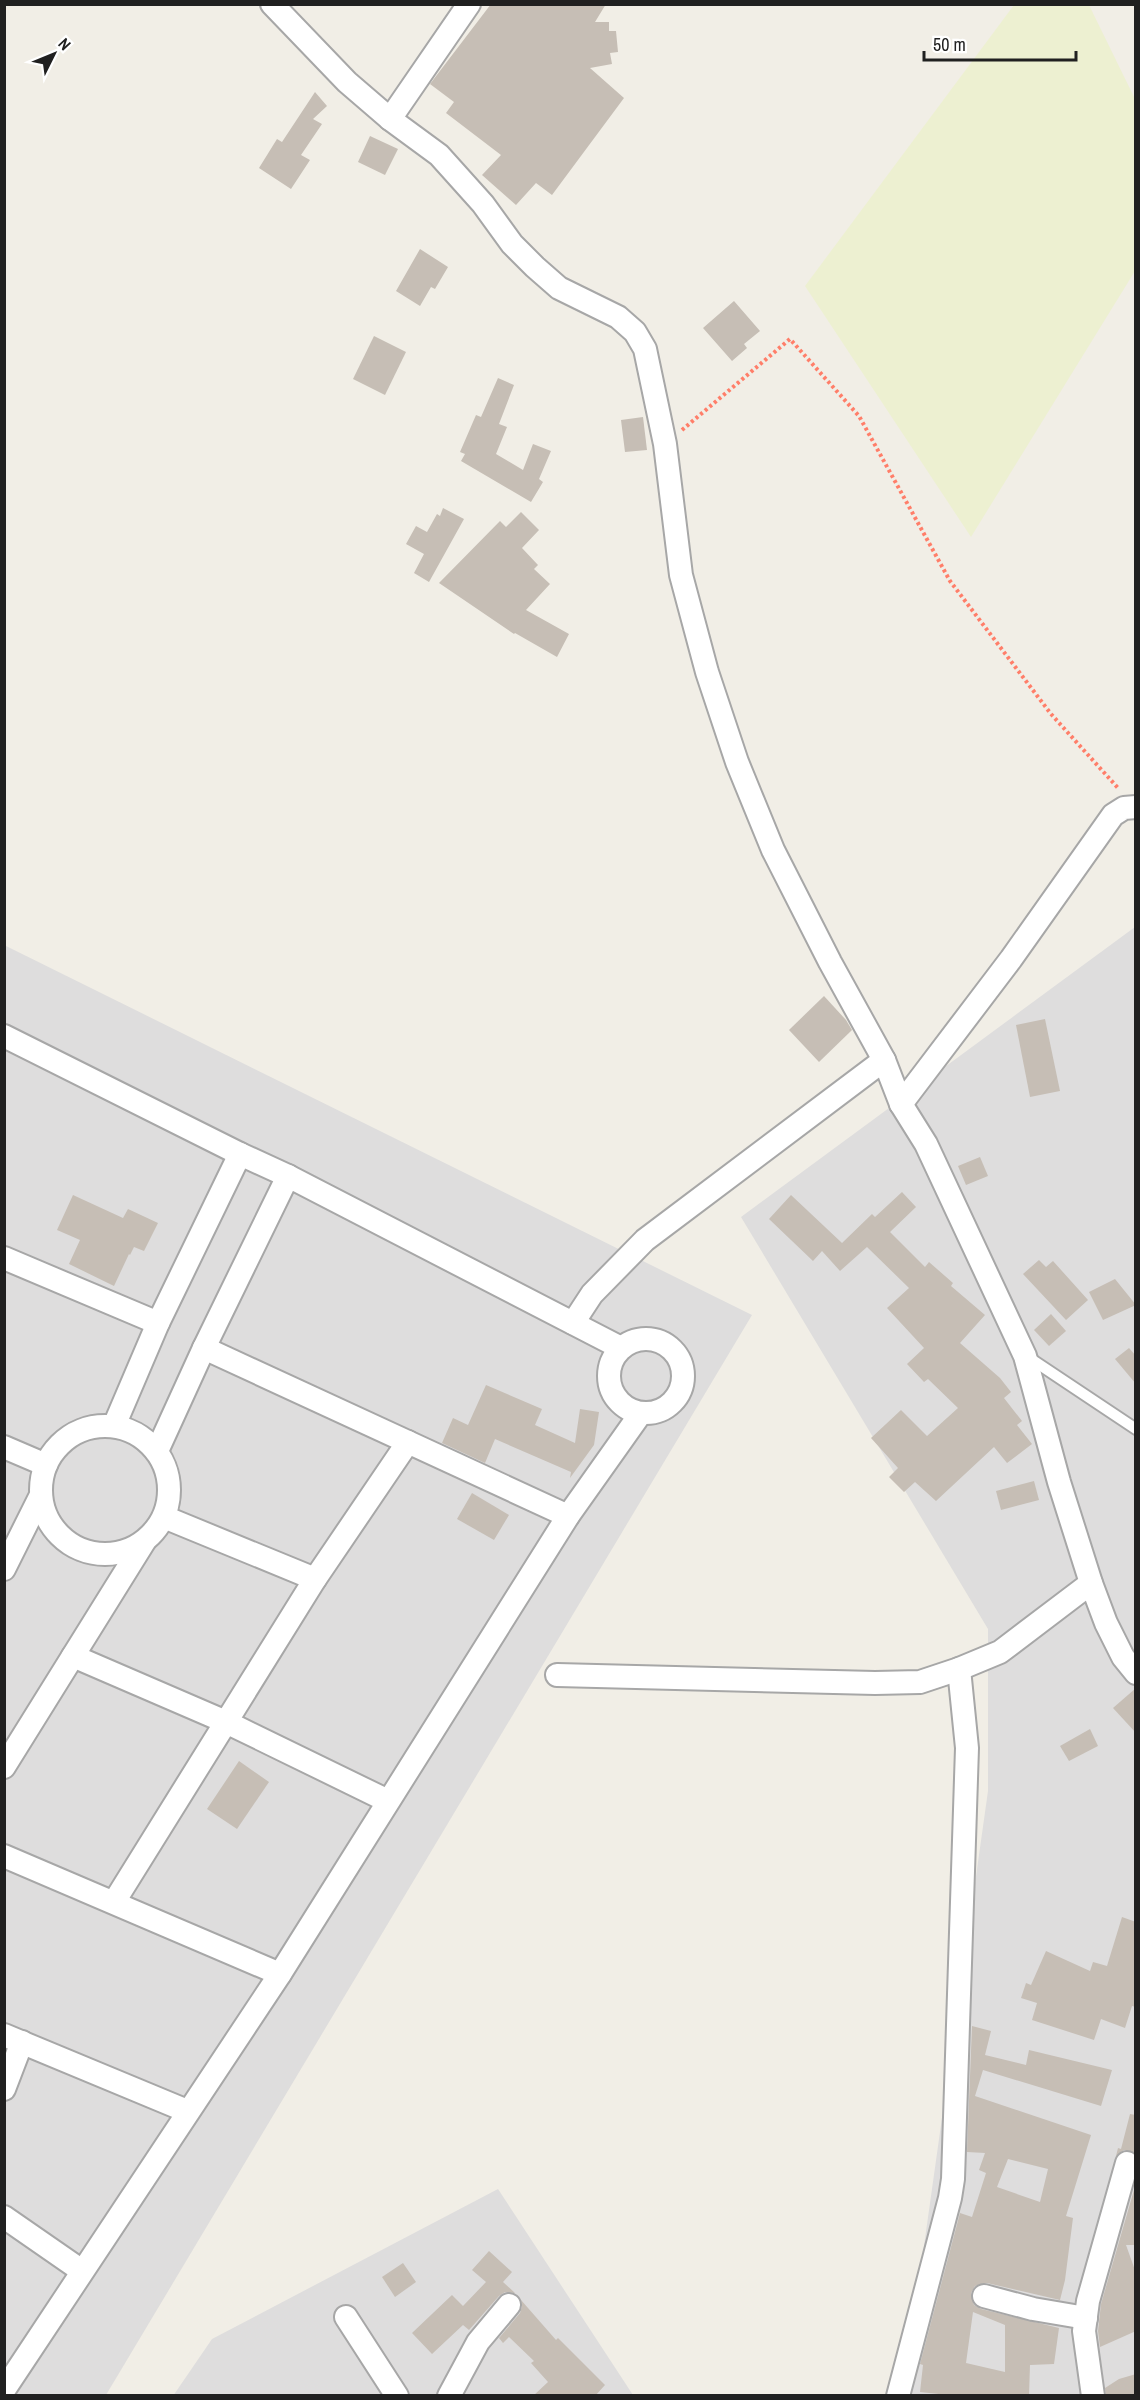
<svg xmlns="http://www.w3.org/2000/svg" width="1140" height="2400" font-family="'Archivo Narrow',sans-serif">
<rect width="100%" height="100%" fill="#f1eee6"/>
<g fill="#dedddd">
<path d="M1135,927V2395H903L988,1791V1629L741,1217Z"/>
<path d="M4,945L752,1315L106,2395H5Z"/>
<path d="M498,2189L633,2395L173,2396L212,2339Z"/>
</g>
<path fill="#edf0d1" d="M1014,5H1089L1135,99V271L971,537L805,286Z"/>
<g fill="#c6beb5" fill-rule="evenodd">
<path d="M491,4H606L595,22H609V31H616L618,52L610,53L612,64L590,68L624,98L552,195L536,183L516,205L482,175L501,155L446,113L454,102L430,84Z"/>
<path d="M315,92L327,106L313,119L322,124L301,155L310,160L291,189L259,168L277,139L282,142Z"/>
<path d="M370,136L398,149L385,175L358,162Z"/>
<path d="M420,249L448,267L435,289L431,287L420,306L396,291Z"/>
<path d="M734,301L760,331L744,344L747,348L732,361L703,328Z"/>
<path d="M374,336L406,352L385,395L353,379Z"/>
<path d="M498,378L514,385L499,424L507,427L496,454L523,470L533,444L551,451L539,479L543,482L531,502L461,461L465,454L460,452L476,415L481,417Z"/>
<path d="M643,417L647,450L625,452L621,420Z"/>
<path d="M443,508L464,519L429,582L414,573L424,554L406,544L416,526L427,532L437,514L440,516Z"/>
<path d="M521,512L539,530L522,548L538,565L534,569L550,584L526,610L569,634L557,657L515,633L514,634L439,583L500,521L506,527Z"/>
<path d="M824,996L846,1020L852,1030L819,1062L789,1030Z"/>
<path d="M1045,1019L1060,1091L1030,1097L1016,1025Z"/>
<path d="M980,1157L988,1176L966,1185L958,1166Z"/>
<path d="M902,1192L916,1207L890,1232L925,1267L929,1262L953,1283L951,1286L985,1315L960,1343L1000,1378L1011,1392L1004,1398L1022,1421L1017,1425L1032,1444L1007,1463L994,1447L936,1501L915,1482L904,1492L889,1477L898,1468L871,1438L901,1410L927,1436L958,1408L928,1379L924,1382L907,1364L924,1348L887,1308L909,1288L867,1247L840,1271L822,1251L813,1261L769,1219L791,1195L842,1243L872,1214L875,1217Z"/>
<path d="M73,1195L123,1218L128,1209L158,1223L144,1251L134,1247L130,1255L129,1254L114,1286L69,1264L80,1240L57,1230Z"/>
<path d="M1039,1260L1046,1267L1053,1261L1088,1300L1066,1320L1023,1274Z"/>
<path d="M1115,1279L1136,1305L1103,1320L1089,1292Z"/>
<path d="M1051,1314L1066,1331L1049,1346L1034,1330Z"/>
<path d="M1129,1348L1136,1356V1384L1115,1359Z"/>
<path d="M486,1385L542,1409L535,1425L575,1443L580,1409L599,1412L594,1445L570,1478L571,1472L495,1439L485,1463L442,1443L453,1418L468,1425Z"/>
<path d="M1034,1481L1039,1500L1001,1510L996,1491Z"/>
<path d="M472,1493L509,1515L494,1540L457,1519Z"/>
<path d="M1136,1688V1733L1113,1708Z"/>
<path d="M1090,1729L1098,1746L1069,1761L1060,1746Z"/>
<path d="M239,1761L269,1782L237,1829L207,1809Z"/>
<path d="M1122,1917L1136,1922V2007L1132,2006L1125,2028L1101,2019L1094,2040L1032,2020L1037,2003L1021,1998L1026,1983L1031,1985L1046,1951L1090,1971L1093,1962L1107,1966Z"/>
<path d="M972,2026L991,2031L985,2055L1026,2065L1029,2050L1112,2070L1101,2106L983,2070L975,2096L1091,2135L1066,2216L1073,2218L1065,2280L1060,2300L987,2283L975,2286L971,2293L974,2305L981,2309L1059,2328L1054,2364L1030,2365L1029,2396H957L920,2392L923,2365L920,2364L960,2213L972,2217L986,2173L979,2170L985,2153L967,2152ZM1008,2159L1048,2169L1040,2202L997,2187ZM973,2312L1005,2325V2372L966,2363Z"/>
<path d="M1130,2114L1136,2115V2153L1124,2150L1116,2156L1118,2148L1121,2149Z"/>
<path d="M1136,2183V2245H1126L1136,2273V2331L1100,2347L1098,2331L1101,2304Z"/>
<path d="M489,2251L512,2272L503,2282L515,2293L505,2292L499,2296L469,2330L463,2325L432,2354L412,2333L452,2295L463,2306L486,2282L472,2270Z"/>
<path d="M403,2263L416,2282L395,2297L382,2277Z"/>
<path d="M521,2300L556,2340L558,2338L605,2385L595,2396H533L548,2382L531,2363L534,2361L509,2337L503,2343L499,2338L520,2313L522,2307Z"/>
<path d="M1136,2374V2396H1106L1105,2388L1119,2379Z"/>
</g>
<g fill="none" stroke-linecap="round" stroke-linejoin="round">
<g stroke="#a7a7a7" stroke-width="14">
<path id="service" d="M1028,1357L1136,1429"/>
</g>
<g stroke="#a7a7a7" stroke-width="26">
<g id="minor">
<path d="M272,4L347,82L390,119L439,155L483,204L512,244L535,267L559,288L618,317L635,332L645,349L665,444L681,575L707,672L737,762L773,850L830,962L884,1060L901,1104L926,1144L1025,1356L1059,1482L1091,1583L1106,1623L1123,1657L1136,1673"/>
<path d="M390,119L469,4"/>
<path d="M4,1036L240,1154L288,1176L621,1348"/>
<path d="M901,1104L1011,959L1113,815L1124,808L1136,807"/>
<path d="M4,1258L158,1323"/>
<path d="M573,1323L592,1294L645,1240L884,1060"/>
<circle cx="646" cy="1376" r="37"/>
<path d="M204,1348L568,1516"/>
<path d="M114,1426L158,1323L240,1154"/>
<circle cx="105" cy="1490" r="64"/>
<path d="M4,1447L46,1465"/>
<path d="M157,1451L204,1348L288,1176"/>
<path d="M164,1517L315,1579"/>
<path d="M4,1569L41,1495"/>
<path d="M73,1656L226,1722L388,1801"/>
<path d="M557,1675L875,1683L920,1682L959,1669L1000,1652L1091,1583"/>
<path d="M4,1767L144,1542"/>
<path d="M4,1856L280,1974"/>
<path d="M114,1902L315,1579L408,1442"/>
<path d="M4,2035L187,2111"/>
<path d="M4,2089L22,2042"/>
<path d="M4,2217L82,2271"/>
<path d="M984,2296L1033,2309L1086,2318"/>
<path d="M346,2317L397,2396"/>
<path d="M4,2390L280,1974L568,1516L641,1413"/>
<path d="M449,2396L478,2342L509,2305"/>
<path d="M898,2396L950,2198L953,2179L967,1748L959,1669"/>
<path d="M1093,2396L1084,2331L1088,2301L1127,2163"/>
</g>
</g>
<path stroke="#ff7e69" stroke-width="4" stroke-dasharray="3 3" stroke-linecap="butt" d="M682,430L790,339L859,416L950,581L1051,714L1118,788"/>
<use href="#service" stroke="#fff" stroke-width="10"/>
<use href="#minor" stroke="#fff" stroke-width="22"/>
</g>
<rect width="1140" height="2400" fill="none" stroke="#202020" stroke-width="12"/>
<g transform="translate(54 54) rotate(47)" stroke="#ffffff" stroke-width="4.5" paint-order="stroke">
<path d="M0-4.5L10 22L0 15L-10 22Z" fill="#202020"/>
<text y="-9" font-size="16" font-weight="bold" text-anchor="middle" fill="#202020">N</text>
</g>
<path d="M924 51v9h152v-9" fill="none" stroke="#202020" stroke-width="3"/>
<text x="933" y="51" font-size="18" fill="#202020" stroke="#ffffff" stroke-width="4.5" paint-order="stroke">50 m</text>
</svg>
